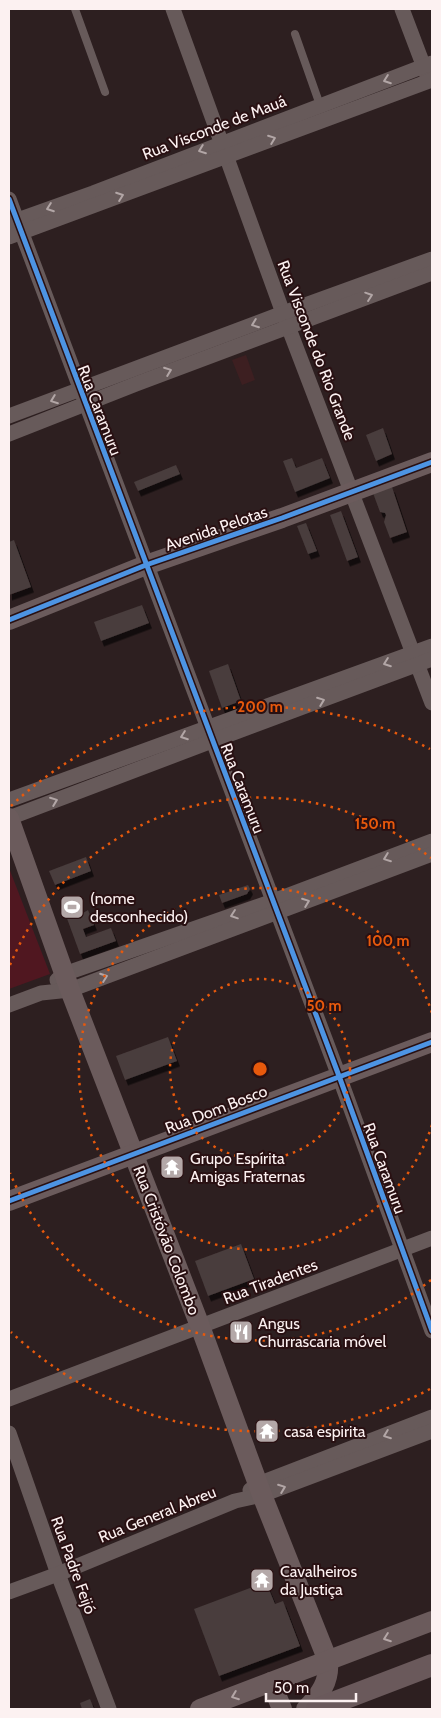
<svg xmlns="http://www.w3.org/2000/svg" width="441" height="1718" font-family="Cabin,sans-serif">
<defs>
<filter id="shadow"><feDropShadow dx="3" dy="5.5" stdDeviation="0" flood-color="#0009"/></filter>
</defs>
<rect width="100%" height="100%" fill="#2d1f20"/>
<path fill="#3d1f21" d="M246,355L255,380L242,385L232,360Z"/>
<path fill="#501720" d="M9,868L50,974L9,989Z"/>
<g fill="#483c3c" filter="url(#shadow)">
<path d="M383,428L392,454L376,461L366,435Z"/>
<path d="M292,458L296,468L322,458L330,478L295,492L283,461Z"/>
<path d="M176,465L180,474L138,491L134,482Z"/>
<path d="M392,487L407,532L390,538L384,522L386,515L385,513L380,512L373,493Z"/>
<path d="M341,511L358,557L347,561L330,515Z"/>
<path d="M306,523L317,551L308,554L297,526Z"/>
<path d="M14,540L31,587L9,595V542Z"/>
<path d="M142,605L149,623L101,641L94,622Z"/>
<path d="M228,664L241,701L222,708L209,671Z"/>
<path d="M86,857L91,871L55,885L49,871Z"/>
<path d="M248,885L250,889L247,894L222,903L219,895Z"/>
<path d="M76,896L83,913L88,910L94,925L83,929L86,937L111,928L116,941L80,954L61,902Z"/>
<path d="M168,1037L177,1061L125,1080L116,1056Z"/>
<path d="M241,1244L254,1279L208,1296L195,1261Z"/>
<path d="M266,1582L275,1604L283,1601L300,1646L219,1676L194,1609Z"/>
<path d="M90,1699L94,1709H82L80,1703Z"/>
</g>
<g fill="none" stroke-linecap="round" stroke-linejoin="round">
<g stroke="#675a5a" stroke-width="8">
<path d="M75,9L105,92"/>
<path d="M295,34L320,105"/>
</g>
<g stroke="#675a5a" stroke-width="15">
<path d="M173,9L283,313L432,703"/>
<path d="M402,9L427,75"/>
<path d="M9,199L339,1076L432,1331"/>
<path d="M9,223L93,193L432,63"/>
<path d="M9,237L432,80"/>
<path d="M9,416L283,313L432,259"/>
<path d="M9,434L136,384L432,273"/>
<path d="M9,800L432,646"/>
<path d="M9,818L212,741L432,659"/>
<path d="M57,980L64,974L273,901L432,841"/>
<path d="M9,1005L41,993L70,990L432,854"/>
<path d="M9,1399L432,1238"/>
<path d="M9,1433L58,1574L109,1709"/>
<path d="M250,1490L258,1484L432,1417"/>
<path d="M9,1592L58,1574L235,1501L262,1495L432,1431"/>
</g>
<g stroke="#6b5b5c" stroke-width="20">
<path d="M9,620L146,565L282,518L432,462"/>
<path d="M9,818L70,990L200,1326L262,1495L328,1661C330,1681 320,1695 306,1709"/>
<path d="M9,1201L432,1042"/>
<path d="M271,1682L282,1709"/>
<path d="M200,1709L432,1621"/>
</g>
<path stroke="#6a595b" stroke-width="22" d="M317,1709L432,1665"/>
<g stroke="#291012" stroke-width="8">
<g id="cycleway">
<path d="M9,199L339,1076L432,1331"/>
<path d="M9,620L146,565L282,518L432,462"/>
<path d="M9,1201L432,1042"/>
</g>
</g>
<use href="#cycleway" stroke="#4d94e3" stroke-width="5"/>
</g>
<defs><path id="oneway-chevron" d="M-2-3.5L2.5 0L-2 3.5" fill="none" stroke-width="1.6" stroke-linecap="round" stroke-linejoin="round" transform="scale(1.25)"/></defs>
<g stroke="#b2a6a6">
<use href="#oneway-chevron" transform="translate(387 80) rotate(160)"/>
<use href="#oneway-chevron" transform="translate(272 139) rotate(-21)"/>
<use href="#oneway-chevron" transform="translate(202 150) rotate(159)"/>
<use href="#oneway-chevron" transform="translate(120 196) rotate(-20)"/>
<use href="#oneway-chevron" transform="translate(50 208) rotate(160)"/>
<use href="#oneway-chevron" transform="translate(369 296) rotate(-19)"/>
<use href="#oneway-chevron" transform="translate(255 324) rotate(159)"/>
<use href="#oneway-chevron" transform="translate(168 371) rotate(-21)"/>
<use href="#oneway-chevron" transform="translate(54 400) rotate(159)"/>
<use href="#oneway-chevron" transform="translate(387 663) rotate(160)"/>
<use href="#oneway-chevron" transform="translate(321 701) rotate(-21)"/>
<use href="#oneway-chevron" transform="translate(184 736) rotate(160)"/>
<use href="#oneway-chevron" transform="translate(54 801) rotate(-21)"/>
<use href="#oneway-chevron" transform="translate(387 858) rotate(159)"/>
<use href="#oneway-chevron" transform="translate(306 902) rotate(-21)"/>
<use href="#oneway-chevron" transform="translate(234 915) rotate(161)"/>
<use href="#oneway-chevron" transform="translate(104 977) rotate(-20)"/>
<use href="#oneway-chevron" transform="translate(387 1435) rotate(159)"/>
<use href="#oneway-chevron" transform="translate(282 1488) rotate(-21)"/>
</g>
<g stroke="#b4a6a6">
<use href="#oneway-chevron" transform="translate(387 1638) rotate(160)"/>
<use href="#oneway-chevron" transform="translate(235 1696) rotate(159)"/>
</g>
<g fill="none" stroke="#e8590c" stroke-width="2.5" stroke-dasharray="2.5 5">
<circle cx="260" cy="1069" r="90"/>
<path d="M432 1125A181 181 0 1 1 432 1013"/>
<path d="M431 1280A271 271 0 0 1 10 1173M10 965A271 271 0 0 1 431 858"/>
<path d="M430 1389A362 362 0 0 1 11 1332M11 806A362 362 0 0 1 430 749"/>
</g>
<defs>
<g id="stadium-square" transform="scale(1.25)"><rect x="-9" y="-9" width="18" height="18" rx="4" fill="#b4a8a8" stroke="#291012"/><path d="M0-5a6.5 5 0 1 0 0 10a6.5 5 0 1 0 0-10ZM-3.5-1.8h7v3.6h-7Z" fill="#fff"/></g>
<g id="temple-square" transform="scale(1.25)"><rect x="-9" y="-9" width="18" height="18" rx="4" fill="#b4a8a8" stroke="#291012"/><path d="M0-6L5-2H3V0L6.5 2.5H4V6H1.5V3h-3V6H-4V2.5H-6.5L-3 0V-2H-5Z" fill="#fff"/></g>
<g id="restaurant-square" transform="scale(1.25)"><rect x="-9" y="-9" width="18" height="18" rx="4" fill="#b4a8a8" stroke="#291012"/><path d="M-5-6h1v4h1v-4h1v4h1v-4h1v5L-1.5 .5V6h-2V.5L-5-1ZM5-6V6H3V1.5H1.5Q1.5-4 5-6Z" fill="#fff"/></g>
</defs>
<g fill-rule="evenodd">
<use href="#stadium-square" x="72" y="907"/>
<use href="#temple-square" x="172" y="1167"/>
<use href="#restaurant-square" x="241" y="1332"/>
<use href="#temple-square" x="267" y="1431"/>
<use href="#temple-square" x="262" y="1580"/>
</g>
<g text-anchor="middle" stroke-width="4" stroke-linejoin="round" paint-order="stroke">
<g font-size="16" fill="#fcf1f1" stroke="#291012">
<text transform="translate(214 127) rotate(-21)" y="6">Rua Visconde de Mauá</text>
<text transform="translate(317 350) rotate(69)" y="6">Rua Visconde do Rio Grande</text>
<text transform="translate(100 410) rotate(69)" y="6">Rua Caramuru</text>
<text transform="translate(216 528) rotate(-19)" y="6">Avenida Pelotas</text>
<text transform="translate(243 788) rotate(69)" y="6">Rua Caramuru</text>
<text transform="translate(216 1109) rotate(-21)" y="6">Rua Dom Bosco</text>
<text transform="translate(385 1168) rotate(70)" y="6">Rua Caramuru</text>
<text transform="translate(167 1240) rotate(69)" y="6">Rua Cristóvão Colombo</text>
<text transform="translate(270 1281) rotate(-21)" y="6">Rua Tiradentes</text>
<text transform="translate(157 1514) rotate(-22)" y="6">Rua General Abreu</text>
<text transform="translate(74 1565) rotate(70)" y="6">Rua Padre Feijó</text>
</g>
<g font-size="16" fill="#fcf1f1" stroke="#291012" text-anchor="start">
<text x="90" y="904">(nome<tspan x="90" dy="18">desconhecido)</tspan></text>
<text x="190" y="1164">Grupo Espírita<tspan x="190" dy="18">Amigas Fraternas</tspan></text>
<text x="258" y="1329">Angus<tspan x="258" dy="18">Churrascaria móvel</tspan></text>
<text x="284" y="1437">casa espirita</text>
<text x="280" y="1577">Cavalheiros<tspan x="280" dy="18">da Justiça</tspan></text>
</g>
</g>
<circle cx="260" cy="1069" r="8" fill="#e8590c" stroke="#291012" stroke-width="2.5"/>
<g font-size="15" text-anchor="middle" font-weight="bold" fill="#e8590c" stroke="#291012" stroke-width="4" stroke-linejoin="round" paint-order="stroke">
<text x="260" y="712">200 m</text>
<text x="375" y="829">150 m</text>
<text x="388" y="946">100 m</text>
<text x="324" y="1011">50 m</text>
</g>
<rect width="441" height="1718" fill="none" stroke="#fcf1f1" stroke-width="20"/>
<path d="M266 1693v8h90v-8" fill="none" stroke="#fcf1f1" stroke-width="2.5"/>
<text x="274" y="1693" font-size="15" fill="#fcf1f1" stroke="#291012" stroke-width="4" paint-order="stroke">50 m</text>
</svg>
